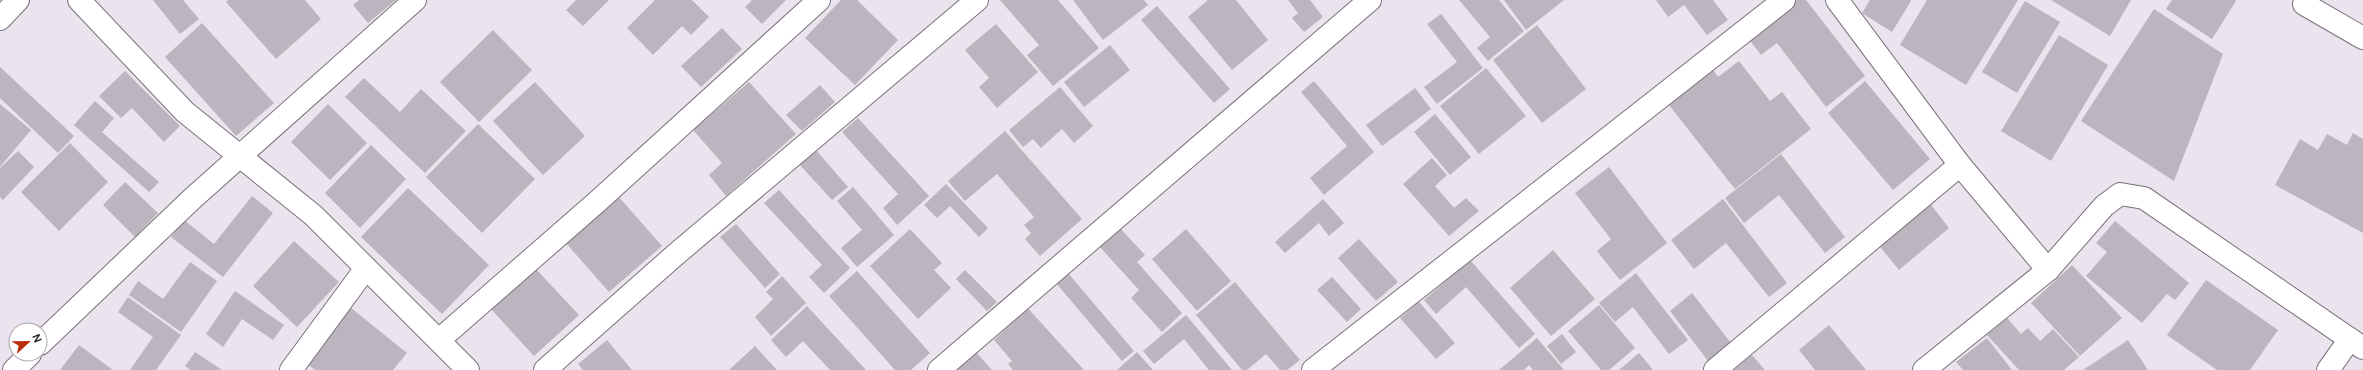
<svg xmlns="http://www.w3.org/2000/svg" width="2363" height="370" font-family="'DM Sans',sans-serif">
<rect width="100%" height="100%" fill="#ebe3ed"/>
<g fill="#bcb4be">
<path d="M153,0H183L199,19L180,34Z"/>
<path d="M228,0H305L321,19L276,59L226,2Z"/>
<path d="M359,0H396L368,23L353,5Z"/>
<path d="M576,0H609L583,26L566,10Z"/>
<path d="M655,0H692L709,17L691,35L682,26L653,55L627,28Z"/>
<path d="M752,0H786L762,24L745,7Z"/>
<path d="M841,0H857L898,40L855,85L805,38Z"/>
<path d="M1000,0H1058L1099,48L1053,86L1027,55L1039,45Z"/>
<path d="M1073,0H1144L1148,5L1103,40Z"/>
<path d="M1208,0H1236L1268,40L1232,70L1188,17Z"/>
<path d="M1288,0H1310L1323,17L1304,32L1292,18L1298,13Z"/>
<path d="M1459,0H1499L1524,31L1488,61L1477,48L1490,37Z"/>
<path d="M1504,0H1564L1526,30Z"/>
<path d="M1656,0H1713L1728,20L1707,35L1684,5L1668,17Z"/>
<path d="M1797,0H1806L1865,76L1826,107L1777,43L1761,55L1748,38Z"/>
<path d="M1870,0H1910L1911,1L1892,32L1862,13Z"/>
<path d="M1927,0H2018L1966,85L1900,45Z"/>
<path d="M2051,0H2131L2110,36Z"/>
<path d="M2172,0H2235L2236,1L2212,39L2166,9Z"/>
<path d="M2025,1L2060,22L2017,93L1982,72Z"/>
<path d="M1157,6L1230,89L1214,103L1141,20Z"/>
<path d="M2154,9L2223,54L2174,181L2081,121Z"/>
<path d="M1441,14L1483,68L1437,104L1424,87L1457,62L1427,24Z"/>
<path d="M202,23L274,103L236,136L165,57Z"/>
<path d="M996,24L1038,72L997,108L979,87L989,78L965,50Z"/>
<path d="M1537,25L1586,89L1542,123L1493,60Z"/>
<path d="M722,28L742,49L701,87L681,66Z"/>
<path d="M493,30L532,70L479,122L440,82Z"/>
<path d="M2059,35L2108,65L2051,161L2001,131Z"/>
<path d="M1110,45L1130,70L1084,107L1064,82Z"/>
<path d="M1739,61L1770,101L1782,92L1811,129L1735,189L1669,105L1713,70L1718,77Z"/>
<path d="M0,67L74,136L58,153L0,98Z"/>
<path d="M1486,68L1526,116L1479,154L1440,106Z"/>
<path d="M125,71L180,126L164,142L132,108L121,118L99,96Z"/>
<path d="M364,78L400,112L421,89L466,131L425,173L345,97Z"/>
<path d="M1314,81L1374,152L1324,195L1310,178L1347,146L1301,92Z"/>
<path d="M1865,81L1930,159L1893,190L1828,113Z"/>
<path d="M535,82L585,136L543,175L493,121Z"/>
<path d="M749,82L796,134L726,196L709,175L722,163L693,130Z"/>
<path d="M820,85L835,102L802,131L786,115Z"/>
<path d="M1060,87L1093,126L1074,143L1062,129L1041,148L1033,139L1023,147L1009,130Z"/>
<path d="M1415,88L1431,109L1382,146L1366,125Z"/>
<path d="M95,101L114,118L102,132L159,182L149,192L74,125Z"/>
<path d="M0,104L31,130L0,167Z"/>
<path d="M328,104L367,143L330,180L291,142Z"/>
<path d="M1435,114L1471,157L1450,175L1414,132Z"/>
<path d="M858,118L929,196L897,225L883,208L898,194L842,132Z"/>
<path d="M478,124L535,179L482,233L426,177Z"/>
<path d="M1005,131L1082,219L1040,256L1025,239L1031,233L1024,225L1034,217L997,174L965,201L948,181Z"/>
<path d="M2353,133L2363,139V233L2275,185L2300,139L2318,150L2327,134L2347,145Z"/>
<path d="M70,143L108,182L59,231L21,192Z"/>
<path d="M371,145L406,179L360,228L325,193Z"/>
<path d="M816,150L848,187L832,200L799,164Z"/>
<path d="M18,151L34,167L3,200L0,197V168Z"/>
<path d="M1781,154L1845,237L1825,253L1779,195L1744,223L1725,198Z"/>
<path d="M1432,158L1447,175L1435,186L1454,208L1466,198L1479,211L1449,236L1403,184Z"/>
<path d="M1609,167L1667,243L1620,280L1597,251L1611,239L1575,193Z"/>
<path d="M125,182L158,213L135,237L103,205Z"/>
<path d="M946,184L988,228L979,237L950,206L937,218L924,205Z"/>
<path d="M853,187L894,235L857,267L841,248L862,230L837,201Z"/>
<path d="M408,188L489,265L442,314L361,237Z"/>
<path d="M779,190L850,268L824,293L809,277L822,265L764,203Z"/>
<path d="M252,196L273,213L223,277L171,237L184,220L214,244Z"/>
<path d="M618,196L662,246L609,292L565,242Z"/>
<path d="M1323,199L1344,223L1329,236L1319,223L1285,253L1275,242Z"/>
<path d="M1723,199L1787,283L1769,297L1726,243L1694,269L1671,240Z"/>
<path d="M1928,201L1949,228L1899,270L1877,243Z"/>
<path d="M2115,221L2189,283L2175,300L2167,294L2142,323L2086,276L2107,252L2096,243Z"/>
<path d="M736,224L780,274L765,288L720,237Z"/>
<path d="M1119,227L1145,255L1137,262L1182,313L1162,332L1131,298L1139,290L1099,246Z"/>
<path d="M910,229L942,263L934,270L951,288L918,319L870,266Z"/>
<path d="M1186,229L1231,281L1197,311L1152,259Z"/>
<path d="M1359,239L1398,282L1376,301L1338,258Z"/>
<path d="M294,241L339,282L297,327L253,286Z"/>
<path d="M1553,250L1595,299L1551,336L1510,288Z"/>
<path d="M1470,260L1535,334L1519,348L1466,287L1436,314L1424,300Z"/>
<path d="M190,262L217,281L181,332L129,295L138,281L163,299Z"/>
<path d="M2072,265L2122,318L2080,356L2031,303Z"/>
<path d="M534,267L579,315L534,356L490,308Z"/>
<path d="M965,270L997,302L987,311L956,279Z"/>
<path d="M857,271L930,353L911,370H895L829,296Z"/>
<path d="M1068,273L1134,351L1122,361L1056,283Z"/>
<path d="M1636,273L1688,340L1669,354L1633,307L1615,322L1599,303Z"/>
<path d="M782,276L806,303L771,336L755,317L773,299L766,292Z"/>
<path d="M1332,277L1361,309L1347,322L1317,290Z"/>
<path d="M2206,280L2278,330L2250,370H2217L2167,335Z"/>
<path d="M1235,282L1300,360L1287,370H1280L1266,354L1247,370H1242L1196,315Z"/>
<path d="M235,291L284,325L273,340L242,319L223,347L206,334Z"/>
<path d="M1692,293L1731,343L1708,361L1670,311Z"/>
<path d="M128,297L181,335L156,370H130L153,337L118,312Z"/>
<path d="M1419,302L1455,343L1436,359L1400,318Z"/>
<path d="M1025,305L1084,370H1013L1008,364L1012,361L994,340L1015,320L1012,317Z"/>
<path d="M1599,305L1635,348L1609,370H1601L1568,331Z"/>
<path d="M807,306L866,370H830L803,341L786,357L771,340Z"/>
<path d="M351,308L407,353L393,370H315L306,363Z"/>
<path d="M1186,315L1232,370H1209L1184,339L1154,364L1143,351Z"/>
<path d="M2007,318L2021,334L2028,328L2040,341L2053,329L2079,357L2064,370H2019L1987,335Z"/>
<path d="M1829,325L1866,370H1815L1799,350Z"/>
<path d="M1562,334L1576,352L1561,364L1547,346Z"/>
<path d="M1537,338L1564,370H1533L1529,365L1524,370H1499Z"/>
<path d="M1987,338L2012,370H1963L1956,362Z"/>
<path d="M607,340L632,370H583L578,364Z"/>
<path d="M2128,340L2148,370H2083Z"/>
<path d="M79,345L113,370H60Z"/>
<path d="M755,346L777,370H729Z"/>
<path d="M195,352L222,370H190L185,366Z"/>
<path d="M976,352L992,370H956Z"/>
<path d="M1137,352L1153,370H1117Z"/>
<path d="M1639,353L1653,370H1619Z"/>
<path d="M1752,355L1765,370H1734Z"/>
</g>
<g fill="none" stroke-linecap="round" stroke-linejoin="round">
<g stroke="#79727b" stroke-width="24">
<g id="minor">
<path d="M79,0L185,112L313,215L468,370"/>
<path d="M1837,0L1960,165L2048,270"/>
<path d="M2306,0L2304,4L2363,38"/>
<path d="M0,19L18,0"/>
<path d="M439,340L598,201L819,0"/>
<path d="M40,344L193,198L415,0"/>
<path d="M14,370L30,354"/>
<path d="M291,370L366,268"/>
<path d="M545,370L674,256L977,0"/>
<path d="M939,370L1370,0"/>
<path d="M1313,370L1784,0"/>
<path d="M1715,370L1960,165"/>
<path d="M1924,370L2048,270L2104,206L2120,194L2144,198L2363,348"/>
<path d="M2328,370L2350,339"/>
</g>
</g>
<use href="#minor" stroke="#fff" stroke-width="22"/>
</g>
<g transform="translate(28 342) rotate(68)"><circle r="19" fill="#ffffff" stroke="#a7a5a7"/>
<path d="M0-3L7 15L0 10L-7 15Z" fill="#b82d0c"/>
<text y="-6" font-size="11" font-weight="bold" text-anchor="middle" fill="#221f23">N</text>
</g>
</svg>
